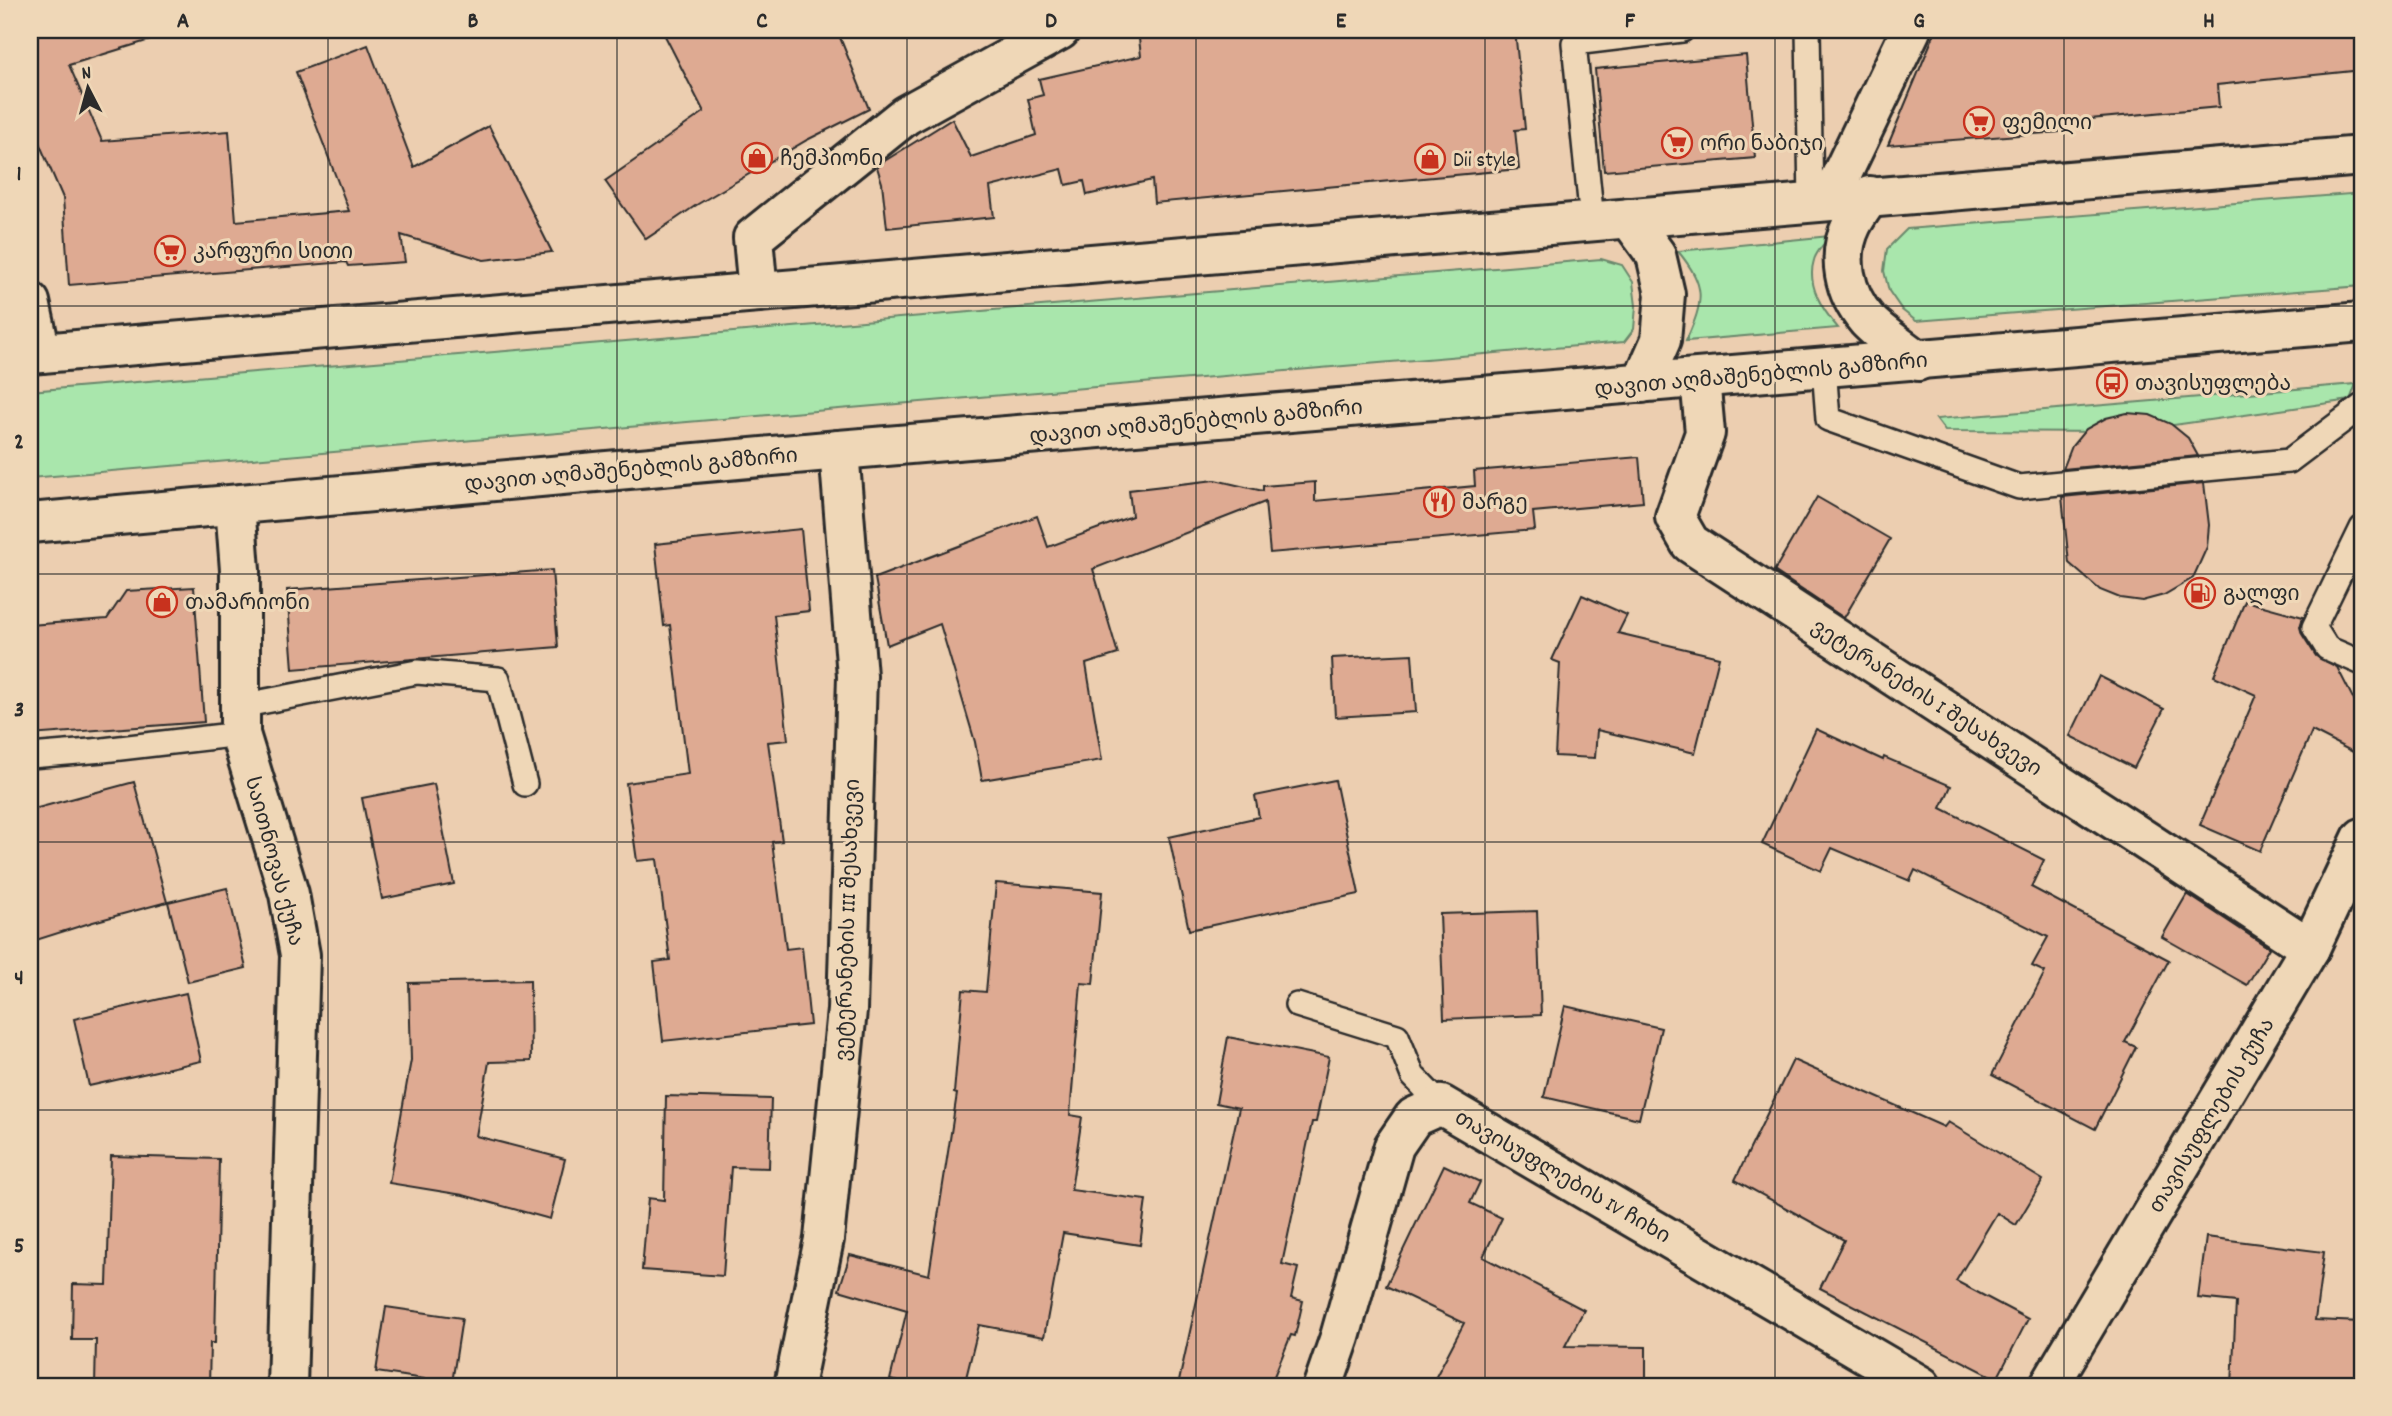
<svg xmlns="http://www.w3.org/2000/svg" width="2392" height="1416" font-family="Dekko,'Noto Sans Georgian',sans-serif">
<rect width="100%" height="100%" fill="#ecceb0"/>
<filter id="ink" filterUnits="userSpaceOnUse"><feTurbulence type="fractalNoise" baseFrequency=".0143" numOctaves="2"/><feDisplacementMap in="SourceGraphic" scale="14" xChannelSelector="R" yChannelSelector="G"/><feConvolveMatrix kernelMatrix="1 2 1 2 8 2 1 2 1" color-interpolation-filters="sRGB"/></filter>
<g filter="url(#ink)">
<g fill="#a9e6ac" stroke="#6a886c" stroke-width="2">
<path d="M2362,193V286L1916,321L1902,310L1889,291L1884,271L1887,249L1907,229Z"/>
<path d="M1830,236C1825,243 1816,252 1814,260C1806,286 1823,310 1838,328L1686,341C1704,300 1707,287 1678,251Z"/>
<path d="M1601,259L1622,265L1633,282L1636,306L1634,329L1624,342L30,478V391Z"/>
<path d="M2356,384L2350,400L2124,432L1945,431L1936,419Z"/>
</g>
<g fill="#deaa92" stroke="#2b2b2b" stroke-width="2">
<path d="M30,30H151L153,39L69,65L102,141L229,131L236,221L349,211L296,72L368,45L414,167L489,126L552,252L484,260L401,235L405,262L348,266L346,262L69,285L63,198L30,122Z"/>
<path d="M662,30H837L869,109L807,140L698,204L646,239L605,181L704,112Z"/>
<path d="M1138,30H1515L1525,129L1515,130L1519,169L1154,203L1152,180L1087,195L1084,181L1066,185L1062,169L990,187L994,217L887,228L882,183L877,167L883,162L952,119L971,157L1036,135L1028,99L1043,95L1039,79L1141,56Z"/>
<path d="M1936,30H2362V70L2217,85L2219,107L2058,122L2059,132L1888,145Z"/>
<path d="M1746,55L1755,158L1604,171L1595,69Z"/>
<path d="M2127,413L2150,415L2171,424L2188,438L2198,456L2063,469L2072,446L2086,429L2106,418Z"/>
<path d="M1639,457L1643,502L1533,512L1535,530L1270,553L1265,502L1093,569L1118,654L1086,664L1102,760L982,780L975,742L940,624L887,645L875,578L1037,516L1048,547L1132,516L1129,490L1215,480L1263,491V486L1315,482V501L1475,486L1474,471Z"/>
<path d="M2204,483L2209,525L2207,547L2193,578L2164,595L2142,601L2120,598L2100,590L2069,563L2062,497Z"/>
<path d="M1817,497L1890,539L1844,618L1774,571Z"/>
<path d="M801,529L809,611L774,615L788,740L768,742L782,841L772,842L786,949L802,947L810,1025L663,1041L654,962L670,960L657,859L637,861L626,783L688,774L670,625L664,626L655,544Z"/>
<path d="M552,570L558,647L293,669L287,590Z"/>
<path d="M194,587L204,722L30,735V625L107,619L126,591Z"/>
<path d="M1582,595L1627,615L1618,633L1719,657L1695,753L1597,730L1595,758L1555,756L1560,663L1552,660Z"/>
<path d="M2245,601L2303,617L2300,627L2302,634L2316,656L2337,667L2359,710L2360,727L2353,752L2312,731L2260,851L2200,825L2256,695L2214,676Z"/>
<path d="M1412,654L1416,712L1335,717L1332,658Z"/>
<path d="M2099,676L2164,709L2134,768L2070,736Z"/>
<path d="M1816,729L1883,760L1884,757L1951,786L1941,808L2044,860L2031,887L2169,960L2125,1042L2136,1047L2095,1129L1992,1075L2045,972L2032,966L2048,937L1915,870L1910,881L1832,848L1821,871L1762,844Z"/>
<path d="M1335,780L1359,894L1189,930L1169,837L1259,817L1255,796Z"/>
<path d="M134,782L167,902L93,922L30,942V810Z"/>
<path d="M434,784L454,884L382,899L362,798Z"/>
<path d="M996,883L1102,892L1093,984L1081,983L1070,1115L1082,1117L1071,1190L1146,1200L1140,1245L1063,1233L1044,1337L979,1325L964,1386H915L890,1380L907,1310L839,1290L850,1255L929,1275L957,1094L954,1093L963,990L986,992Z"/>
<path d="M227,888L246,968L188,982L168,902Z"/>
<path d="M2187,894L2269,948L2247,985L2162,937Z"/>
<path d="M1537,911L1541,1015L1444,1019L1440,914Z"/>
<path d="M530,980L531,1061L489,1062L476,1136L565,1159L550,1219L463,1195L389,1183L411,1060L409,983Z"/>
<path d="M186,993L201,1061L89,1086L74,1019Z"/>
<path d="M1565,1006L1661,1028L1639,1119L1544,1097Z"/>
<path d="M1228,1037L1329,1057L1316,1122H1312L1282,1264L1298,1268L1291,1298L1303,1301L1295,1336L1291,1335L1270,1386H1178L1239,1108L1216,1103Z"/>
<path d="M1793,1060L1944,1127L1948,1122L2043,1180L2016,1225L1997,1213L1956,1281L2028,1319L1997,1379L1820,1288L1844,1240L1735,1180Z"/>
<path d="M666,1096L771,1099L769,1168L731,1167L723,1276L642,1270L648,1198L664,1200Z"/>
<path d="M111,1156L219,1159L215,1343H210L209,1386H95L96,1340H72L73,1284L107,1285Z"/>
<path d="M1444,1165L1480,1182L1470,1203L1502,1218L1483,1257L1584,1310L1565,1346L1646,1347V1386H1431L1464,1323L1386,1286Z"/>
<path d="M2206,1237L2324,1252L2315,1320L2362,1322V1386H2232L2236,1302L2198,1298Z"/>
<path d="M386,1307L462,1318L452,1383L376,1372Z"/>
</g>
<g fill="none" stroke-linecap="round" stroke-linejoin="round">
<g stroke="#2b2b2b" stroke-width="28">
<g id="lane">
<path d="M1808,30L1811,203"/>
<path d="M1592,221L1574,43L1682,30"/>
<path d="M1824,367L1828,419L2019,487L2289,461L2362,406"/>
<path d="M2362,528L2314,627L2327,648L2362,663"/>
<path d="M240,706L417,672L498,679L525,784"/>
<path d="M30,756L103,750L240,734"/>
<path d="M1297,1005L1397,1036L1413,1076L1441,1105"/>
</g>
</g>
<g stroke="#2b2b2b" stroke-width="44">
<g id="street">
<path d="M1829,201L1911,30"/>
<path d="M758,292L753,238L906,115L1060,30"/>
<path d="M30,302L41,353"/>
<path d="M1700,378L1705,433L1675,517L1690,543L2310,948"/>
<path d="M235,505L240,570V734L289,894L300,955L287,1386"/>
<path d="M794,1386L824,1239L847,1010L857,676L839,450"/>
<path d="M1323,1386L1340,1337L1394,1146L1414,1117L1441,1105L1921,1386"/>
</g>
</g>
<g stroke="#2b2b2b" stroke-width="44">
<g id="secondary">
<path d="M1870,196C1864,205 1857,214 1852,224C1836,256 1844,293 1867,320C1881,335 1902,348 1918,361"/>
<path d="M1629,218L1656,255L1665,294L1661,340L1642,383"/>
<path d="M30,354L2362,156"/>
<path d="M30,523L839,450L2362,322"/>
<path d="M2049,1386L2310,948L2362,838"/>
</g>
</g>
<use href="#lane" stroke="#efd7b7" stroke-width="23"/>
<use href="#street" stroke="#efd7b7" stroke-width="38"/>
<use href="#secondary" stroke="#efd7b7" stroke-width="38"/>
</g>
</g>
<path fill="none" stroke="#2b2b2b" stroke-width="2" stroke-opacity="0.55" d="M328,30V1386M617,30V1386M907,30V1386M1196,30V1386M1485,30V1386M1775,30V1386M2064,30V1386M30,306H2362M30,574H2362M30,842H2362M30,1110H2362"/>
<defs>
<g id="supermarket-ring" transform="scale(1.575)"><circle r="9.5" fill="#efd7b7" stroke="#c8321e" stroke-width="1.5"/><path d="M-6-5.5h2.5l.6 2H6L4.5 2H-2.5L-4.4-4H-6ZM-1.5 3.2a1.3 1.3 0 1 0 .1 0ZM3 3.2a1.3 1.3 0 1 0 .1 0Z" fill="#c8321e"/></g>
<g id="shop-ring" transform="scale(1.575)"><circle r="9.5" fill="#efd7b7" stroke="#c8321e" stroke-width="1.5"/><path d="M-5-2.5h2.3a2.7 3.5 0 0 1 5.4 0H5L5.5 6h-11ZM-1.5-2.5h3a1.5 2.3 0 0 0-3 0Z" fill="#c8321e"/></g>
<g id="bus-ring" transform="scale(1.575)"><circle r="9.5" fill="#efd7b7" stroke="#c8321e" stroke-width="1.5"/><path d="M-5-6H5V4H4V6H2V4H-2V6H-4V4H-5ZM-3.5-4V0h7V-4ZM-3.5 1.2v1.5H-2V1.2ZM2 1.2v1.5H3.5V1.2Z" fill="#c8321e"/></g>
<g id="restaurant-ring" transform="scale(1.575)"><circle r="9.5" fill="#efd7b7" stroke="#c8321e" stroke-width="1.5"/><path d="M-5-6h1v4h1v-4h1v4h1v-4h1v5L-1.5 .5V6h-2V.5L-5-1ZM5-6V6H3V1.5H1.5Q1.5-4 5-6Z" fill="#c8321e"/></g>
<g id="fuel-ring" transform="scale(1.575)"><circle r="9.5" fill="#efd7b7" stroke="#c8321e" stroke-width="1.5"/><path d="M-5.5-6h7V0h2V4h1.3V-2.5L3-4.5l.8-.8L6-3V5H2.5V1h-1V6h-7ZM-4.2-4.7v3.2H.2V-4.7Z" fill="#c8321e"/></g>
</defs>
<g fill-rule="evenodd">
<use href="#supermarket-ring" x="1979" y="122"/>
<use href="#supermarket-ring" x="1677" y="143"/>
<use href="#shop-ring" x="757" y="158"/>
<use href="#shop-ring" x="1430" y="159"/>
<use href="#supermarket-ring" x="170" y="251"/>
<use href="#bus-ring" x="2112" y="383"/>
<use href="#restaurant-ring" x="1439" y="502"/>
<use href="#fuel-ring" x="2200" y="593"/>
<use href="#shop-ring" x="162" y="602"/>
</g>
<g text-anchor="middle" stroke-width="6" stroke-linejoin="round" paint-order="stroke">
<g font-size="21" fill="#2b2b2b" stroke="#efd7b7" text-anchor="start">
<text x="2002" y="129">ფემილი</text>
<text x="1700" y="150">ორი ნაბიჯი</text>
<text x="780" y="165">ჩემპიონი</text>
<text x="1453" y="166">Dii style</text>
<text x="193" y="258">კარფური სითი</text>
<text x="2135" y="390">თავისუფლება</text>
<text x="1462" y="509">მარგე</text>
<text x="2223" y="600">გალფი</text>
<text x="185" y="609">თამარიონი</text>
</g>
<g font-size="21" fill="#2b2b2b" stroke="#efd7b7">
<text transform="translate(1761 374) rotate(-5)" y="7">დავით აღმაშენებლის გამზირი</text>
<text transform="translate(1196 421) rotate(-5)" y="7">დავით აღმაშენებლის გამზირი</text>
<text transform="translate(631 469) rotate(-5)" y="7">დავით აღმაშენებლის გამზირი</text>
<text transform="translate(1927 697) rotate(33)" y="7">ვეტერანების I შესახვევი</text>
<text transform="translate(275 861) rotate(75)" y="7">საითნოვას ქუჩა</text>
<text transform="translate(847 920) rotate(-88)" y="7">ვეტერანების III შესახვევი</text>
<text transform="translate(2211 1115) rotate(-59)" y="7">თავისუფლების ქუჩა</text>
<text transform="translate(1563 1176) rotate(30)" y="7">თავისუფლების IV ჩიხი</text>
</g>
</g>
<rect width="2392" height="1416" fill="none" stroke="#efd7b7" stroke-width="77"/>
<g transform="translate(88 88) rotate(354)" stroke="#efd7b7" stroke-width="5" paint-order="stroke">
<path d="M0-5L12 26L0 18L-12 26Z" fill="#2b2b2b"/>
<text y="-10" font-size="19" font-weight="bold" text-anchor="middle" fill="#2b2b2b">N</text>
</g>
<rect x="38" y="38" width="2316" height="1340" fill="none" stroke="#2b2b2b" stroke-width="2.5"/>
<g font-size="23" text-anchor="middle" font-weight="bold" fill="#2b2b2b">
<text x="183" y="27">A</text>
<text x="473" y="27">B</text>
<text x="762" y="27">C</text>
<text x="1051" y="27">D</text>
<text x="1341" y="27">E</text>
<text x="1630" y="27">F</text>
<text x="1919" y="27">G</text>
<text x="2209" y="27">H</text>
<text x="19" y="180">1</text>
<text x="19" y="448">2</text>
<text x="19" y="716">3</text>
<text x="19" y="984">4</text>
<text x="19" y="1252">5</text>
</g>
</svg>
